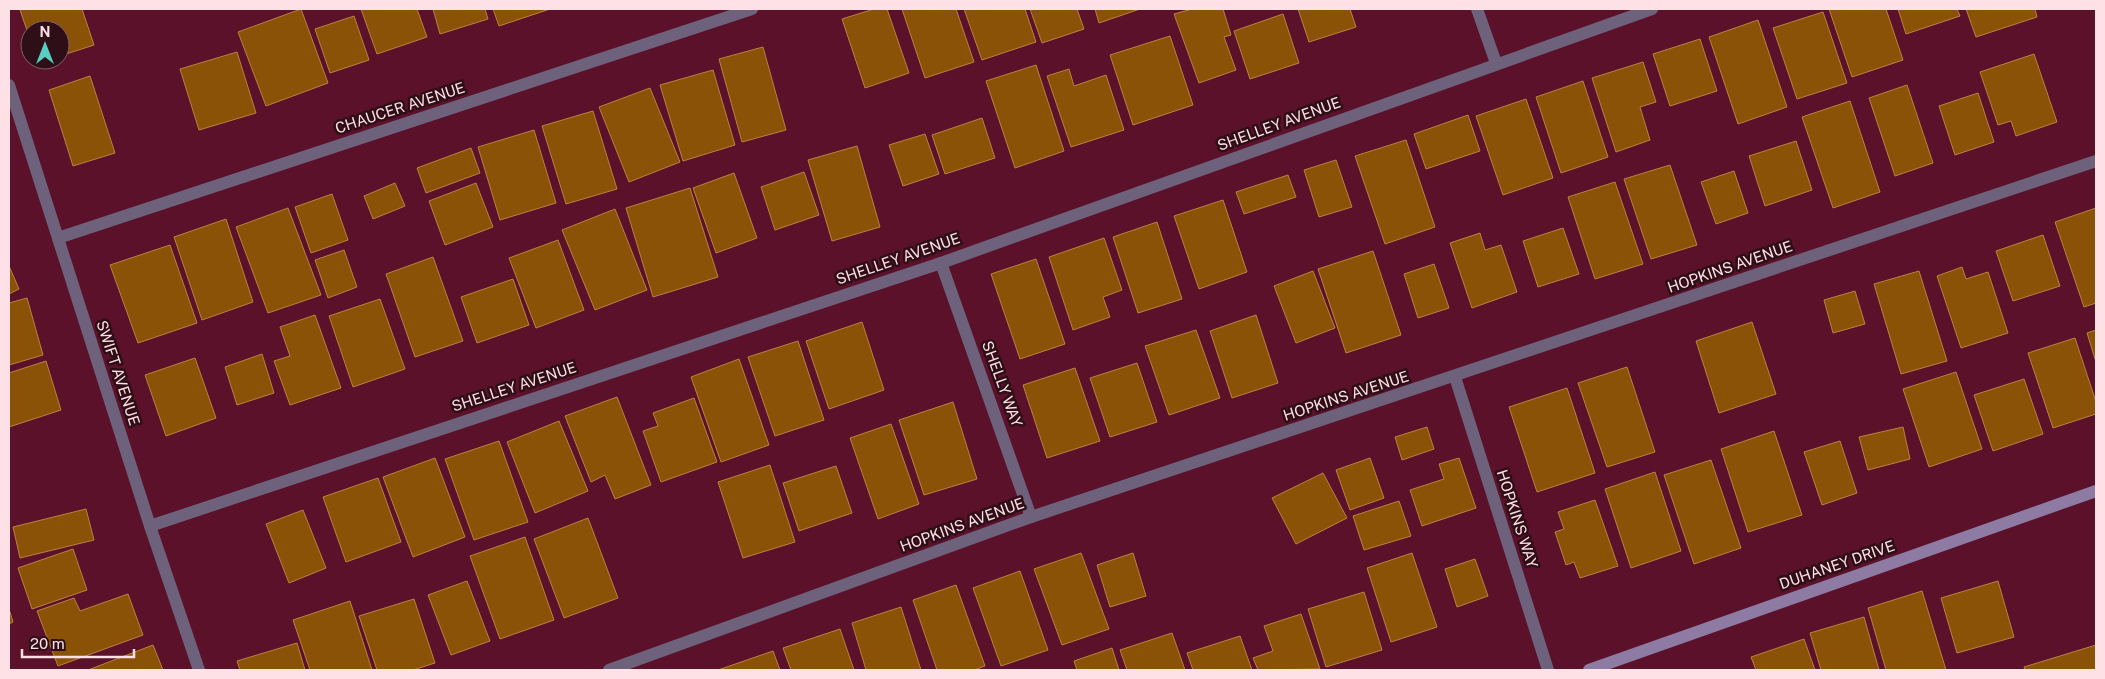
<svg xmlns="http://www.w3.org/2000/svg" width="2105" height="679" font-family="'Public Sans',sans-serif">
<rect width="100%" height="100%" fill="#5c112a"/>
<g fill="#8a5206" stroke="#bc8142">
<path d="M25,9H82L94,45L60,56V30H30V39L20,10Z"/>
<path d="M301,9L328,83L266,106L238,32Z"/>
<path d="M361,9H417L427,37L377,54Z"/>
<path d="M433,9H485L488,19L440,34Z"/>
<path d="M493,9H550L499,26Z"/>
<path d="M874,9H887L909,73L865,88L842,19Z"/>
<path d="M902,9H956L974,62L925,78Z"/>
<path d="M964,9H1025L1036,42L982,60Z"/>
<path d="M1030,9H1077L1084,29L1042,43Z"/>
<path d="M1095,9H1140L1099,23Z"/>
<path d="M1192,9H1223L1231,35L1224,37L1236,70L1199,83L1174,14Z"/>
<path d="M1298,9H1350L1356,27L1309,42Z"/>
<path d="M1829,9H1886L1903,60L1852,77Z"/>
<path d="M1898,9H1957L1960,16L1906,34Z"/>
<path d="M1966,9H2035L2037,17L1976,37Z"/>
<path d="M1823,12L1847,83L1797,99L1773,28Z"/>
<path d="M1283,14L1299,63L1250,79L1234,31Z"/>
<path d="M354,16L369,60L330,73L315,29Z"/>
<path d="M1758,20L1787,107L1738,124L1709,37Z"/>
<path d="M1170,36L1193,105L1133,125L1110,55Z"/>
<path d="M1700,39L1717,91L1670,106L1653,54Z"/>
<path d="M763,47L786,130L742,142L719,59Z"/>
<path d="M237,52L256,113L199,130L180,69Z"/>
<path d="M2034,54L2057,122L2016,136L2011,121L1998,125L1980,72Z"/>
<path d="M1643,62L1656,102L1640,107L1650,140L1616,152L1592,78Z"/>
<path d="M1036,65L1064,151L1015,168L986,81Z"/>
<path d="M1069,69L1074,86L1106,75L1124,130L1071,147L1047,76Z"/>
<path d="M713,70L735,145L683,161L660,85Z"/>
<path d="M90,76L115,153L73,166L49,90Z"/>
<path d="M1583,81L1608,157L1561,173L1536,97Z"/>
<path d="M1907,85L1933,163L1895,176L1869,98Z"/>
<path d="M650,88L680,162L629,182L599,107Z"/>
<path d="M1978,93L1994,142L1955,155L1939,106Z"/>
<path d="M1526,99L1553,178L1503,195L1476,116Z"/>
<path d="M1850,101L1880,192L1833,208L1802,117Z"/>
<path d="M593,111L617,189L566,204L542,126Z"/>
<path d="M1468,115L1480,151L1426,169L1414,134Z"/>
<path d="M982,118L995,158L945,174L932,135Z"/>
<path d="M534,130L556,203L500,220L478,147Z"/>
<path d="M925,134L939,174L903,186L889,145Z"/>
<path d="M1406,140L1435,227L1385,244L1355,156Z"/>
<path d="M1796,141L1812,190L1765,206L1749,156Z"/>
<path d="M857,146L880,227L832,241L808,160Z"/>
<path d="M471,148L480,173L426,193L417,168Z"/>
<path d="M1336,160L1352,207L1319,217L1304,170Z"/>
<path d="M1670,165L1697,245L1651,259L1624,179Z"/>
<path d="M1734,171L1748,213L1716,224L1701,182Z"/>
<path d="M804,172L819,215L775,230L761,187Z"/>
<path d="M734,173L757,238L716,253L693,188Z"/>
<path d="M1288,175L1296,197L1244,214L1236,192Z"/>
<path d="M1615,182L1643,264L1595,279L1568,197Z"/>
<path d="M395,183L405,206L373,219L364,196Z"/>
<path d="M476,183L493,227L445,245L429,201Z"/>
<path d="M690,188L718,277L653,297L626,208Z"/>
<path d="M332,194L348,240L311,253L295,207Z"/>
<path d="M1223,200L1247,272L1199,289L1174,216Z"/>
<path d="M288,208L321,295L268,313L236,227Z"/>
<path d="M2096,208V303L2084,307L2055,222Z"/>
<path d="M615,209L647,290L595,310L562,230Z"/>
<path d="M226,219L253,302L202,320L174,237Z"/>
<path d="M1157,222L1182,299L1138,313L1113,237Z"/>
<path d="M1563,228L1579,274L1538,287L1523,241Z"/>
<path d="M1480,233L1485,250L1501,245L1517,292L1472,308L1450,243Z"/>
<path d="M2043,235L2060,286L2013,301L1996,251Z"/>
<path d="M1104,238L1122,290L1103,297L1110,317L1073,330L1049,257Z"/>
<path d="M558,240L584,310L536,328L509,258Z"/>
<path d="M170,245L197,323L138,343L110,265Z"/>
<path d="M344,250L357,287L328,298L315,260Z"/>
<path d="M1373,251L1401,335L1346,353L1318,269Z"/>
<path d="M433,257L463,341L415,357L386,274Z"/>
<path d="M1036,259L1065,344L1020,359L991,274Z"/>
<path d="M1434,264L1449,308L1418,318L1404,274Z"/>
<path d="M9,266L19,289L9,294Z"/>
<path d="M1962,267L1966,279L1988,272L2008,333L1961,348L1937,276Z"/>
<path d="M1313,271L1335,328L1296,343L1274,286Z"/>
<path d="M1919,271L1947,361L1901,374L1874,284Z"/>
<path d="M513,279L529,325L477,343L461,297Z"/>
<path d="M1855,291L1865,324L1833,333L1824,300Z"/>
<path d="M27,298L43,355L9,365V303Z"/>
<path d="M380,299L405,369L353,387L329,316Z"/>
<path d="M315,315L341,388L290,405L274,361L290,356L280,327Z"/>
<path d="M1256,315L1278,383L1232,398L1210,331Z"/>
<path d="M862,322L884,390L829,409L806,341Z"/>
<path d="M1752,322L1776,394L1719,413L1696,341Z"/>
<path d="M1196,330L1220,398L1169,415L1145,346Z"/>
<path d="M2096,330V362L2087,333Z"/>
<path d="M2075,338L2096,402V414L2053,428L2028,353Z"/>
<path d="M798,341L824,420L775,436L748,357Z"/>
<path d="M262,354L274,393L237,405L225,367Z"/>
<path d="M195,358L216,418L166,436L145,375Z"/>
<path d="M739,359L769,445L721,462L691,377Z"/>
<path d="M46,361L61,410L9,427V373Z"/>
<path d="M1137,363L1157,422L1110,437L1090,378Z"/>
<path d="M1627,367L1655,452L1607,467L1578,383Z"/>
<path d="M1075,368L1100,441L1047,458L1023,385Z"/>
<path d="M1956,372L1982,449L1929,467L1903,389Z"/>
<path d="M2024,379L2043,434L1993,451L1974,395Z"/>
<path d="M1567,388L1595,473L1537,492L1509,407Z"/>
<path d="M617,397L651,485L615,499L605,475L591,482L565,416Z"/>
<path d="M694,398L717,462L661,482L643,431L658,426L653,413Z"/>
<path d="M953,402L977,479L924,495L899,420Z"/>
<path d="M559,421L588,491L535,513L507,442Z"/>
<path d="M891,424L919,504L878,519L850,438Z"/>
<path d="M1427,427L1434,449L1402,460L1395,437Z"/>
<path d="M1903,427L1910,459L1868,470L1859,437Z"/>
<path d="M1774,431L1802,515L1748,532L1721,449Z"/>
<path d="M499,441L528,522L474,540L445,459Z"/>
<path d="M1840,441L1857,493L1822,505L1804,452Z"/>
<path d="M435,458L465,537L413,557L383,477Z"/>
<path d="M1370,458L1384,498L1350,510L1336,470Z"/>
<path d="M1459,458L1476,508L1422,526L1410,490L1444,479L1439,464Z"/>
<path d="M1711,460L1741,548L1694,564L1664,475Z"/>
<path d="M770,465L795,542L743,558L718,482Z"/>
<path d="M836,466L852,513L799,531L783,483Z"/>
<path d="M1655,472L1681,551L1631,568L1605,489Z"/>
<path d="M1323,473L1347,518L1296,544L1272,498Z"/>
<path d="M378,478L401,542L346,562L323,497Z"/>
<path d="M1595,500L1618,566L1580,578L1574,562L1566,565L1555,532L1564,529L1558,512Z"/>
<path d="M1399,501L1411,536L1364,550L1353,516Z"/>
<path d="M86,509L94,540L20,558L13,527Z"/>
<path d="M303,510L326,568L289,583L266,524Z"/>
<path d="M588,518L618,598L564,618L534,539Z"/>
<path d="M525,537L554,620L500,639L470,556Z"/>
<path d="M73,549L87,590L32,609L18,568Z"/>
<path d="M1081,553L1109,629L1062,645L1034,569Z"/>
<path d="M1133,553L1146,596L1110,607L1097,565Z"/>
<path d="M1412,553L1437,627L1391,642L1367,568Z"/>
<path d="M1475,559L1488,596L1457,607L1445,569Z"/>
<path d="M1020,571L1048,650L1001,666L973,588Z"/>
<path d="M467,581L490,641L451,655L428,595Z"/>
<path d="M1998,581L2014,637L1957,653L1941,598Z"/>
<path d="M956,585L985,666L974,670H937L913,600Z"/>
<path d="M1922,591L1946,670H1886L1868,608Z"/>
<path d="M1364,592L1382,650L1326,667L1308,609Z"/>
<path d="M128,594L143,635L58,666L37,611L74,598L80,611Z"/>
<path d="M414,599L435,663L413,670H377L359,616Z"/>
<path d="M350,601L372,670H310L293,620Z"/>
<path d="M901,607L921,670H866L852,623Z"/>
<path d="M9,609L13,622L9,624Z"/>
<path d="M1301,614L1320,669L1258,670L1253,658L1273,651L1264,626Z"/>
<path d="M1864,617L1879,670H1821L1810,633Z"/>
<path d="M840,629L854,670H791L783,648Z"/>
<path d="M1172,633L1185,670H1127L1120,650Z"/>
<path d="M1240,636L1252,670H1193L1187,653Z"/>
<path d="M1804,639L1815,670H1756L1751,657Z"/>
<path d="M297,643L305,670H240L237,661Z"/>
<path d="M153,645L163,670H88Z"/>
<path d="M2096,645V670H2025L2024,667Z"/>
<path d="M1112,648L1119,670H1077L1074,661Z"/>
<path d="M773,651L780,670H718Z"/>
</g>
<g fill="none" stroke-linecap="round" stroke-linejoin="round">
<g stroke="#6d617b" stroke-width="12">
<path d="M1477,9L1496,63"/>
<path d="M9,85L150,526L199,670"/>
<path d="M58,238L752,9"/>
<path d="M941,263L1031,517"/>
<path d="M1455,377L1548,670"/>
<path d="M150,526L941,263L1652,9"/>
<path d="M609,670L1031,517L2096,161"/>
</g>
<path stroke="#8d7ba3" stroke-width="12" d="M1589,670L2096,491"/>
</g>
<g text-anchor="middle" stroke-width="5" stroke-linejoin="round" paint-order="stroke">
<g font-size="15" fill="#fee1e6" stroke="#2e0e17">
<text transform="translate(400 108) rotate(-18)" y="5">CHAUCER AVENUE</text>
<text transform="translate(1279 124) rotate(-20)" y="5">SHELLEY AVENUE</text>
<text transform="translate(898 259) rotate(-19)" y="5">SHELLEY AVENUE</text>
<text transform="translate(1730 267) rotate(-19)" y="5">HOPKINS AVENUE</text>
<text transform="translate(118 373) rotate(72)" y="5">SWIFT AVENUE</text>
<text transform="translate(1002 384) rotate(70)" y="5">SHELLY WAY</text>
<text transform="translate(514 387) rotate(-18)" y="5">SHELLEY AVENUE</text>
<text transform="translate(1346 396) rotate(-18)" y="5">HOPKINS AVENUE</text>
<text transform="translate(1517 519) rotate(72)" y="5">HOPKINS WAY</text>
<text transform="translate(962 525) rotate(-20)" y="5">HOPKINS AVENUE</text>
<text transform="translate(1837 565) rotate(-19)" y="5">DUHANEY DRIVE</text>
</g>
</g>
<rect width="2105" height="679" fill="none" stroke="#fee1e6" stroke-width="20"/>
<g transform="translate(45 45)"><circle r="24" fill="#2e0e17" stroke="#81626a"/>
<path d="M0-4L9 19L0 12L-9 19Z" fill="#57cec1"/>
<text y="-8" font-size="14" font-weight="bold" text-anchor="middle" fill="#fee1e6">N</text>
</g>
<path d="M22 649v8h112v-8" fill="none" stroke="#fee1e6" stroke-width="2.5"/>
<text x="30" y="649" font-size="15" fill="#fee1e6" stroke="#2e0e17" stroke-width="4" paint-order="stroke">20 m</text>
</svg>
